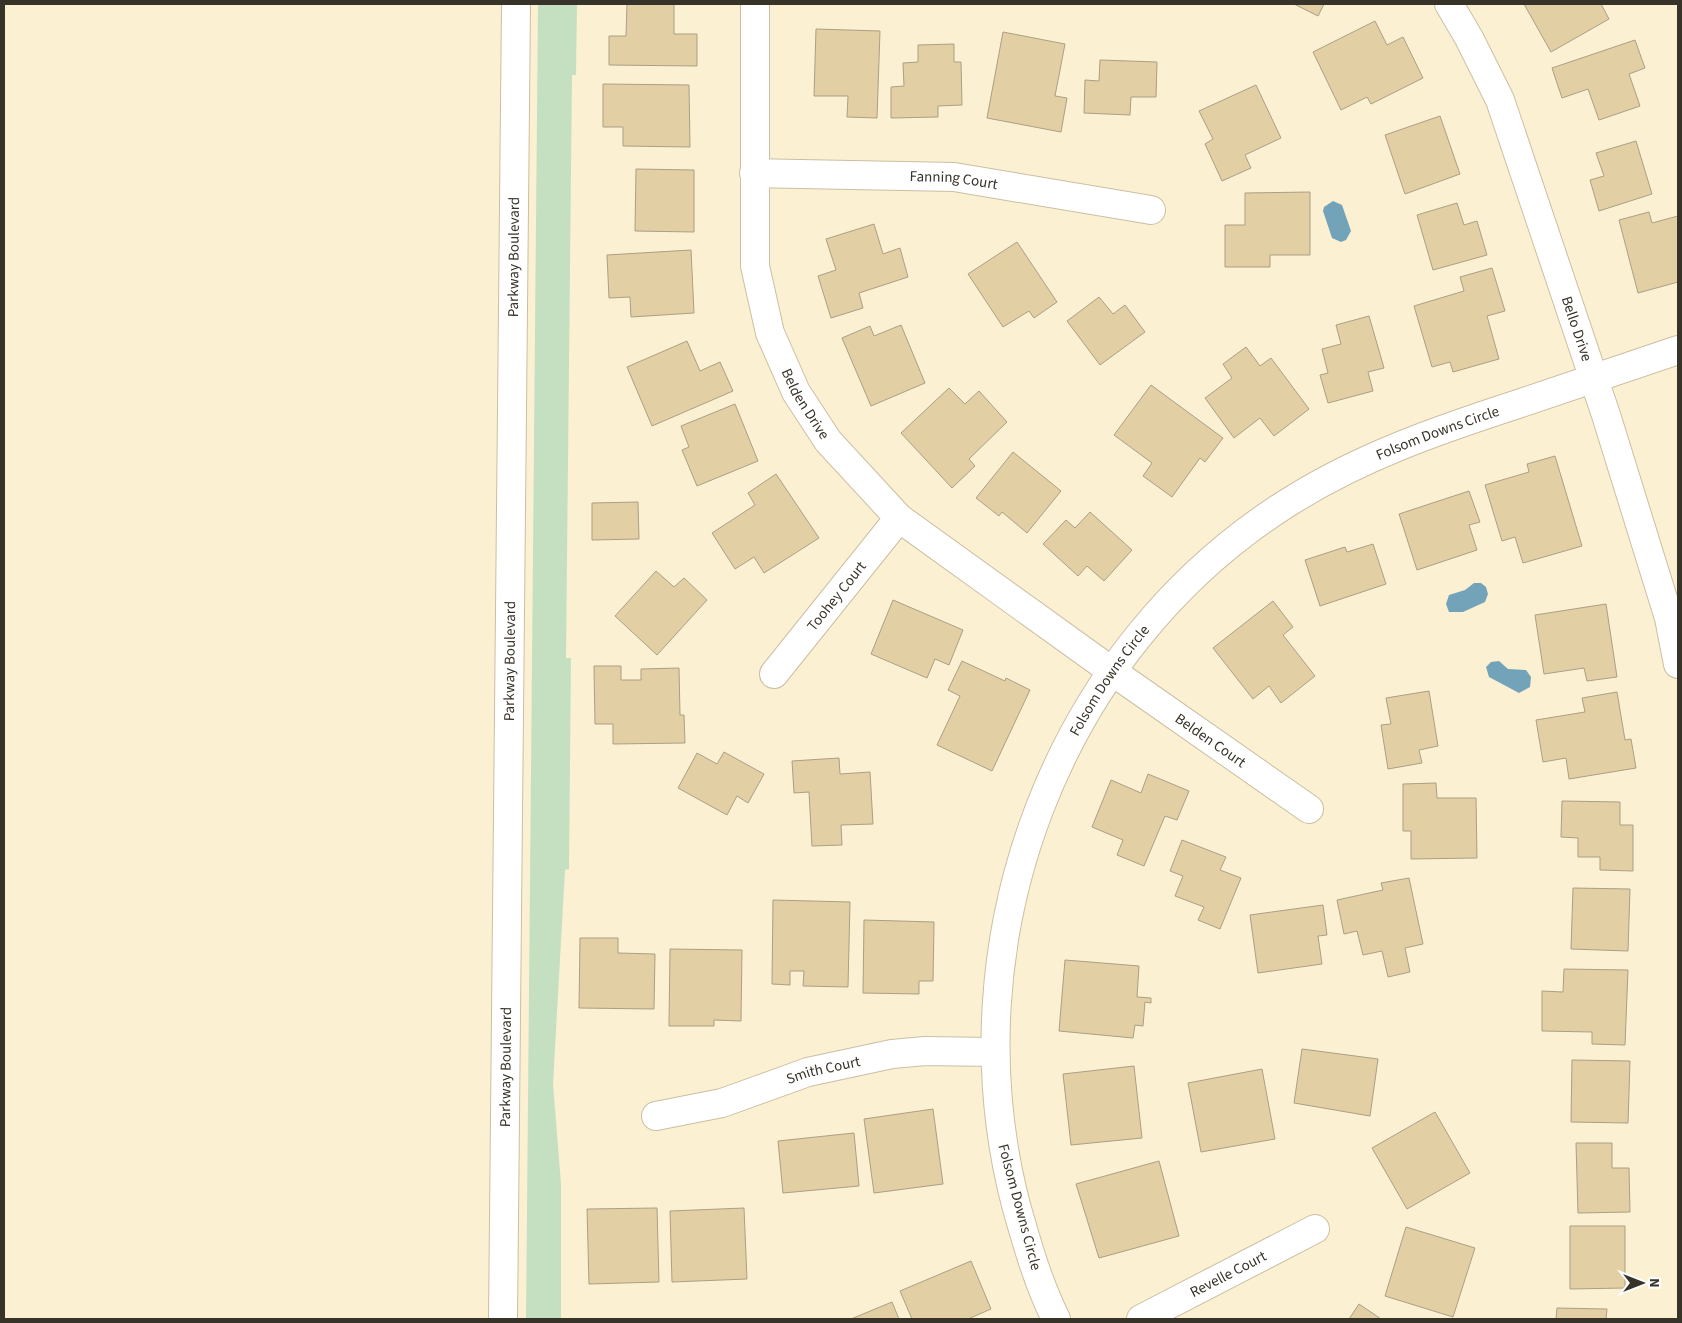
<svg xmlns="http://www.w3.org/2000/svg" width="1682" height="1323" font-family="'Source Sans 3',sans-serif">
<rect width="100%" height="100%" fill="#fcf0d3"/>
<path fill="#c4e0c1" d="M538,4H577L576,75H572L566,658H571L569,869L565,870L553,1084L561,1184V1319H526Z"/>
<g fill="#73a3b9">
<path d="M1333,201L1342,205L1351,231L1346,240L1341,242L1332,238L1323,211L1324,207Z"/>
<path d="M1474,583H1481L1486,587L1488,594L1485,602L1463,612H1449L1446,604L1449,595L1465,590Z"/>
<path d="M1499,661L1508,669L1526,670L1531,677L1530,687L1519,693L1489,677L1486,667L1491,662Z"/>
</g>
<g fill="#e2cfa4" stroke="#ab9f85">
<path d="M627,4H674V34H697V66L609,65V36H626Z"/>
<path d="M1294,4H1324L1318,16Z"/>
<path d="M1524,4H1601L1609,19L1551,52Z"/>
<path d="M1375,21L1387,45L1403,37L1423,78L1371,104L1367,97L1341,110L1313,52Z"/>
<path d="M816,29L880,31L877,118L847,117L848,96H814Z"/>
<path d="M1003,32L1065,44L1055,96L1067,98L1061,132L987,118Z"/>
<path d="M1635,40L1645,68L1629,74L1640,106L1599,120L1588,89L1562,98L1552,68Z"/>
<path d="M954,44V62H961L962,105L938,106V117L891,118V87L904,86L903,63L918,62V45Z"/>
<path d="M1100,60L1157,62L1156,97H1131L1130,115L1084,113L1085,80L1099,81Z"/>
<path d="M603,84L689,85L690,147L623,146V127H603Z"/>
<path d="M1256,85L1281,138L1245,155L1251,168L1222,181L1205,144L1213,139L1199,111Z"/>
<path d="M1440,116L1460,174L1405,194L1385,135Z"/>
<path d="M1636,141L1652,194L1599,211L1590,180L1604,176L1596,153Z"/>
<path d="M636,169L694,170V232L635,231Z"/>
<path d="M1310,192V255H1270V267H1225V225H1245V193Z"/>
<path d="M1457,203L1464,225L1477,221L1487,255L1433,270L1417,215Z"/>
<path d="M1649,212L1652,223L1678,216V282L1638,293L1619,220Z"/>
<path d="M874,224L883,254L900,248L908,277L859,293L863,308L831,318L818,276L836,270L826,239Z"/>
<path d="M1017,242L1057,302L1034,318L1029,311L1003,327L968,274Z"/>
<path d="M691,250L694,313L631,317L630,297L609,298L607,255Z"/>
<path d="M1492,268L1505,311L1487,316L1499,359L1453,372L1450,362L1432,367L1414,306L1464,291L1460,277Z"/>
<path d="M1099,297L1113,314L1125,305L1145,332L1100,365L1067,321Z"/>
<path d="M1369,316L1384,368L1368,372L1373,391L1328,403L1320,375L1328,373L1322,349L1341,344L1336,325Z"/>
<path d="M901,325L925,383L871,406L842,338L870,326L874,336Z"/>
<path d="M687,341L700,371L720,362L733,391L652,426L627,367Z"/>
<path d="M1246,347L1260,366L1271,358L1309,409L1274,436L1260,418L1234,438L1205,398L1232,378L1223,364Z"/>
<path d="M1151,385L1223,438L1205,462L1200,458L1172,497L1143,476L1152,463L1114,435Z"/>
<path d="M949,388L965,404L979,391L1007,422L969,459L975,466L952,488L901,433Z"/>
<path d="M735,404L758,461L697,486L682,450L689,447L681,426Z"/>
<path d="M1013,452L1061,491L1027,533L1002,512L999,516L976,498Z"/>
<path d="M1555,456L1582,546L1523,563L1515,537L1502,541L1485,485L1529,472L1527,464Z"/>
<path d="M776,474L819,538L764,573L754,557L735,569L712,533L755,505L748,493Z"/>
<path d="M1469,491L1480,522L1469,525L1477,550L1417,570L1399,514Z"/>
<path d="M638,502L639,539L592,540V503Z"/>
<path d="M1090,512L1132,550L1104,581L1087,566L1078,576L1043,544L1066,520L1075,528Z"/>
<path d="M1373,544L1386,584L1320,606L1305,560L1345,547L1347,552Z"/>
<path d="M656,571L674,587L684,578L707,600L657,655L615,616Z"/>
<path d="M893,600L963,630L949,665L935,659L927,678L871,654Z"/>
<path d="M1273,601L1293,627L1283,635L1315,676L1281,703L1269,686L1253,699L1213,648Z"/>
<path d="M1606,604L1617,677L1587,681L1584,668L1544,674L1535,615Z"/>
<path d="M962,661L1005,681L1006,678L1030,690L992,771L937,745L960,696L948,690Z"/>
<path d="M594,666H621V680H641V669L679,668L680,715H684L685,743L613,744V724H595Z"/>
<path d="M1429,691L1438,746L1419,750L1422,763L1388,769L1381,725L1391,724L1386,698Z"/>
<path d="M1617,692L1625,740L1631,739L1636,768L1569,779L1566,758L1543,762L1536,720L1585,712L1582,698Z"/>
<path d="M724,752L764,774L748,803L737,796L727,815L678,788L697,753L717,764Z"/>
<path d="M839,758L840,774L870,772L873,824L841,825L842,845L812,846L809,792L794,793L792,761Z"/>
<path d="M1148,774L1189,791L1177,820L1165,816L1144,866L1117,855L1123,840L1092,827L1111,780L1141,793Z"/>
<path d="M1436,783L1437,798H1476L1477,858L1411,859V831H1403V784Z"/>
<path d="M1562,801L1620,802V825H1633V871L1600,870V857H1578V838L1561,837Z"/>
<path d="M1182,840L1226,857L1220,870L1241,878L1220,929L1198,920L1204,907L1175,896L1183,876L1170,871Z"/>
<path d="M1409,878L1423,944L1405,948L1410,972L1388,977L1382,951L1363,955L1357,931L1344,934L1337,900L1383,890L1381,883Z"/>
<path d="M1573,888L1630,889L1628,951L1571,949Z"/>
<path d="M773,900L850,902L848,987L803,986L804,971H790V985L772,984Z"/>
<path d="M1323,905L1327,935L1318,936L1322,964L1258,973L1250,915Z"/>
<path d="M864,920L934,922L933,981H919V994L863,993Z"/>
<path d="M580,938H618V953L655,954L654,1009L579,1008Z"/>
<path d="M670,949L742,950L741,1021L714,1020V1026H669Z"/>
<path d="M1065,960L1139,966L1137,997L1151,998V1003L1145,1002L1143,1026L1135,1025L1133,1038L1059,1031Z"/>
<path d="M1564,969L1628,970L1625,1045L1592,1044V1032L1542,1031V991L1563,992Z"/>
<path d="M1302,1049L1378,1059L1370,1116L1294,1103Z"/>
<path d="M1572,1060L1630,1061L1628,1123L1571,1122Z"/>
<path d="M1134,1066L1142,1138L1071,1145L1063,1074Z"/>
<path d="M1262,1069L1275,1139L1201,1152L1188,1083Z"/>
<path d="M933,1109L943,1184L874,1193L864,1119Z"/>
<path d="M1435,1112L1470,1173L1407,1209L1372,1148Z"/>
<path d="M854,1133L859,1186L783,1193L778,1141Z"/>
<path d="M1576,1143H1612V1168H1629L1630,1212L1578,1213Z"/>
<path d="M1159,1161L1179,1236L1099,1258L1076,1184Z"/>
<path d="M657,1208L659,1282L589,1284L587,1209Z"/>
<path d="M744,1208L747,1279L672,1282L670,1211Z"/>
<path d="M1570,1226H1625V1288L1570,1289Z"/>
<path d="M1406,1227L1475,1248L1453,1317L1385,1296Z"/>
<path d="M971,1261L991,1309L968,1319H912L900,1291Z"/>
<path d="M892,1302L899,1319H851Z"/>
<path d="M1359,1304L1381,1319H1349Z"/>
<path d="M1557,1308L1607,1309L1606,1319H1556Z"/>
</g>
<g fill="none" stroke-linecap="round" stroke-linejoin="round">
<g stroke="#cbbfa3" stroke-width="30">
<g id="minor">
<path id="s1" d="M755,4V266L770,333L796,392L828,441L899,518L1113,672L1309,809"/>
<path id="s2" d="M1449,4L1469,38L1500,100L1606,415L1669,618L1678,664"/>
<path id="s3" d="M754,173L954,177L1151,210"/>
<path id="s4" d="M774,674L899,518"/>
<path id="s5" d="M656,1116L722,1103L808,1072L892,1054L925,1051L994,1052"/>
<path id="s6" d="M503,1319L516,4"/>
<path id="s7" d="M1056,1319C1038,1283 1027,1244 1016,1205C947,941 1056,648 1289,502C1360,457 1438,430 1518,404C1571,386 1625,368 1678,350"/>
<path id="s8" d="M1141,1319L1315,1229"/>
</g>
</g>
<use href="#minor" stroke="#fff" stroke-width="28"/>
</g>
<g text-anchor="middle" stroke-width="4.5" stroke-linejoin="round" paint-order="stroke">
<g font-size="15" fill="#383328" stroke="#fefefe">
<text dy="5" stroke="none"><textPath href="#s3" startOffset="200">Fanning Court</textPath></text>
<text dy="5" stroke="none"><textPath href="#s6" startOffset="1062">Parkway Boulevard</textPath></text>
<text dy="5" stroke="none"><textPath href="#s2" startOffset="350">Bello Drive</textPath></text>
<text dy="5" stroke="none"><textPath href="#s1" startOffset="410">Belden Drive</textPath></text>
<text dy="5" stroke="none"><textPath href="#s7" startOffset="1091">Folsom Downs Circle</textPath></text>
<text dy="5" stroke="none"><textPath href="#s4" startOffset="100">Toohey Court</textPath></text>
<text dy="5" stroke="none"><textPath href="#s6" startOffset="658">Parkway Boulevard</textPath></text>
<text dy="5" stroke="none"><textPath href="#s7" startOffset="671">Folsom Downs Circle</textPath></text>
<text dy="5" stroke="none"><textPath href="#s1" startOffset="941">Belden Court</textPath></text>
<text dy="5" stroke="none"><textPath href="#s6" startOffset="252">Parkway Boulevard</textPath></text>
<text dy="5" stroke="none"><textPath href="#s5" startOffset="174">Smith Court</textPath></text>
<text transform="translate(1020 1207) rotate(75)" y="5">Folsom Downs Circle</text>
<text dy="5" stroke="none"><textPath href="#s8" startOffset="98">Revelle Court</textPath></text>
</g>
</g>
<rect width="1682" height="1323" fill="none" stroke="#383328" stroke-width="10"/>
<g transform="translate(1642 1283) rotate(90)" stroke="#fefefe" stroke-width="4" paint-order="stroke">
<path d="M0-4L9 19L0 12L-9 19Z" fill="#383328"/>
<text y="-8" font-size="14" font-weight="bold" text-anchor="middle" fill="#383328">N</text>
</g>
</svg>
